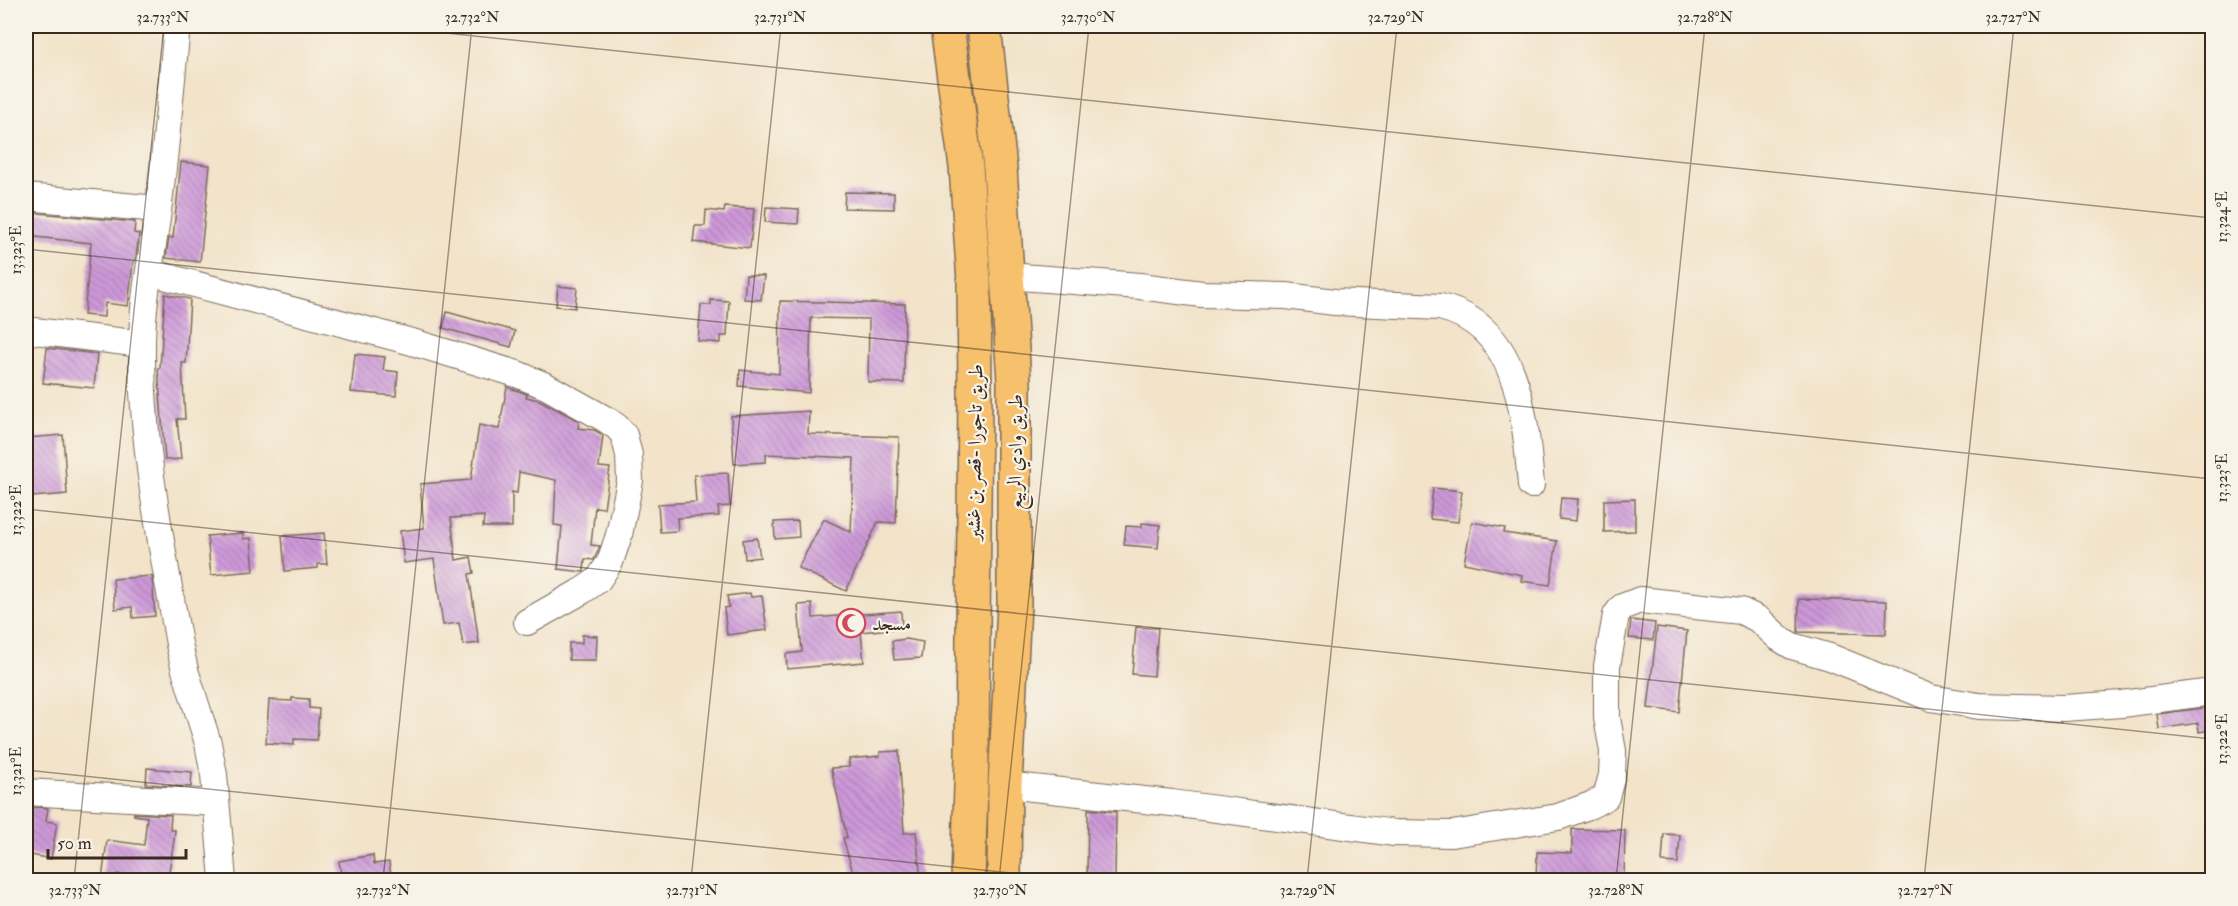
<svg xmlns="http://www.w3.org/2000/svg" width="2238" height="906" font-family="'IM FELL Double Pica',Amiri,serif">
<defs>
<pattern id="building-back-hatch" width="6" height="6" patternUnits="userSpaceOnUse" patternTransform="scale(1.5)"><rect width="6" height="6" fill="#cd99d9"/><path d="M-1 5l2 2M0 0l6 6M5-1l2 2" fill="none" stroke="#a87daf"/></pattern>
</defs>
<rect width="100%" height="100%" fill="#f7f3e8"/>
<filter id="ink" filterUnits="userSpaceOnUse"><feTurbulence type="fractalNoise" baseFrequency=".0167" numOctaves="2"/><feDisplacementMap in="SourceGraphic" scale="12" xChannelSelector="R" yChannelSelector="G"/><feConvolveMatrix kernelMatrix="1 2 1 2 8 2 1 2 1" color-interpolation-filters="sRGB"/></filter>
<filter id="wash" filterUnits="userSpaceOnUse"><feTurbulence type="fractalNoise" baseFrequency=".008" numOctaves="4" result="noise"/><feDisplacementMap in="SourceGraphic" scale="24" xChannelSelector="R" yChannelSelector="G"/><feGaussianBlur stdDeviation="1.35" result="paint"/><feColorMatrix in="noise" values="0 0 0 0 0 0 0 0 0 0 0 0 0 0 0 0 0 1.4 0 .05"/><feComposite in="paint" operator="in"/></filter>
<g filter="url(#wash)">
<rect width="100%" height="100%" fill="#f2e3c9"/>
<g id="blocks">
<g fill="url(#building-back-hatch)">
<path d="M181,162L210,165L200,262L166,258L169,237L173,238Z"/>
<path d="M845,192L894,193V209L844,208Z"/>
<path d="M725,207L754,209L750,248L693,242L695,226H705L706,210L724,212Z"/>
<path d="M766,207L799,209L798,224L765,222Z"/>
<path d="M27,212L135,222L134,233L139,234L136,257L133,263L128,306L105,303L104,317L84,315L91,243L26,236Z"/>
<path d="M746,275L764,276L761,300L744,299Z"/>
<path d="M558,286L577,288L575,308L556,306Z"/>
<path d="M165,294L190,299L186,363H182L185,419H177L181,459L165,460L158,368H160Z"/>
<path d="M711,300L729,301L727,336H721V343L698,341L701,305H711Z"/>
<path d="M780,301L905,304L904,383L868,382L869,319L811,318L809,393L739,386L740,370L779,374Z"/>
<path d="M447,312L515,331L511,347L443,328Z"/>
<path d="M47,348L97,354L94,388L43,383Z"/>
<path d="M355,354L385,357L383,370L398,372L396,396L351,392Z"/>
<path d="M507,387L527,394L526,397L539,400L579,421L578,428L594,430L603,435L599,467L610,468L604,508L595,507L591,545L600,546L594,560L585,559L584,572L558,569L562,526L554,525L556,480L519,472L517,493L512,492V527H483L484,516L451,518L456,560L471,557L474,573L469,574L479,643L463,645L459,623L443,625L434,559L404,563L400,531L424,528L420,484L471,480L479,425L499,429Z"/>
<path d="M809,411L808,434L899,437L896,523L878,522L846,591L798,568L824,519L851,532L854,458L766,454V462L734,464L731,416Z"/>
<path d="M63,435L67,494L32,497L28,438Z"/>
<path d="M728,473L730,506L718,507L719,516L677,518L678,531L660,532L658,504L696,502L694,475Z"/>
<path d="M1433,488L1462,491L1458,522L1430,519Z"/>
<path d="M1561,498L1578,499L1576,521L1559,519Z"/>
<path d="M1635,499V531L1604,532V500Z"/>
<path d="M798,521L799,537L775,539L774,522Z"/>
<path d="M1472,522L1505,528L1504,533L1557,541L1550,585L1521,581L1522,575L1464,563Z"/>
<path d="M1142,523L1160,525L1158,548L1124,545L1126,526L1142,527Z"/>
<path d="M243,533V539L251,538L254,571L211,575L207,536Z"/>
<path d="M324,533L327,564H318V568L285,571L282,536Z"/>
<path d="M757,538L760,557L745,559L743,540Z"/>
<path d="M152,576L155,616L133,618L132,607L115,609L113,579Z"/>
<path d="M750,593L751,597L762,596L767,630L727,635L724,608L729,607L727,596Z"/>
<path d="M1799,599L1887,601L1886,634L1798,632Z"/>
<path d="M812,604L813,618L901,611L902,628L861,632L864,662L787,669L786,654L802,652L798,605Z"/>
<path d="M1631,620L1655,623L1653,640L1629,638Z"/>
<path d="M1136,627L1158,628L1154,676L1132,674Z"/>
<path d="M1657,627L1687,631L1679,712L1648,708Z"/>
<path d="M582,635L597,636L596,660H569V643H582Z"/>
<path d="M906,639L923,642L921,658L894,660L892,641Z"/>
<path d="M292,698L309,699V708L319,709L317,740L294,739V745L266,743L269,700L292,701Z"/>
<path d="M2212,707V730L2199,732L2198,723L2159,729L2157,714Z"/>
<path d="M899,751L904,833L916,832L921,880H855L843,838L847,837L831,768L849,767V759L880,756V752Z"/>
<path d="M147,768L192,772L191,787L146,784Z"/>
<path d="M26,807L48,808L46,821L57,823L51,859L26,854Z"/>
<path d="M1088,809L1116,812L1115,880H1087Z"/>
<path d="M134,813L171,815L170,830H175L174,840L168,878L151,876V879L117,874L116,880H102L107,840L144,845L147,817L134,815Z"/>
<path d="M1572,829L1625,830L1624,880H1536L1537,852L1572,853Z"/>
<path d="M1664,834L1680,835L1678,863L1662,862Z"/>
<path d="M373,855L374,864L389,862L391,876H388V880H342L339,861Z"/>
</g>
</g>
</g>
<g filter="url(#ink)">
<use href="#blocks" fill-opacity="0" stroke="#7b6b5a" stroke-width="1.5"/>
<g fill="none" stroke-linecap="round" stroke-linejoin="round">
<g stroke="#7b6b5a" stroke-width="28">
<g id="minor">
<path d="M177,26C171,87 166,149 158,211C152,256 142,301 142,346C141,446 162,546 179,644L185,670L208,743L214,775L223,880"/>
<path d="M26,197L158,209"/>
<path d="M149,272L412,342L517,374L546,386L607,420L617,427L624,435L629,455L630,481L619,535L610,562L598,580L582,591L527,622"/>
<path d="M1007,276L1140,286L1202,294L1286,296L1335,302L1440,307C1520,326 1525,417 1531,485"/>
<path d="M26,330L142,344"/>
<path d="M1005,785L1172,803L1395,833L1452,834L1558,817L1591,805L1606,797L1612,775L1613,751L1607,718V666L1616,615L1622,607L1640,600L1741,611L1758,619L1779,638L1792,646L1830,657L1931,698L1979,706L2064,708L2122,704L2212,692"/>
<path d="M26,792L216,803"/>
</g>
</g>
<g stroke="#7b6b5a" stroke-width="36">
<g id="highway">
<path d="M947,26L966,167L974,282L975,393L972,756L968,880"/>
<path d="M984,26L1000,168L1014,380V605L1005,785L1004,880"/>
</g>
</g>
<use href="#minor" stroke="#fff" stroke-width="26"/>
<use href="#highway" stroke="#f7c06c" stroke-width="33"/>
</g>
</g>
<path fill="none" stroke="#3b2a1e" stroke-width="1.5" stroke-opacity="0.45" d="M379,26L2212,218M26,249L2212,479M26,509L2212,739M26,770L1077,880M74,880L164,26M383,880L472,26M691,880L781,26M999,880L1089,26M1307,880L1397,26M1616,880L1705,26M1924,880L2014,26"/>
<defs>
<g id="mosque-ring" transform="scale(1.5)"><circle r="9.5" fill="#f7f3e8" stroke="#d1495b" stroke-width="1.5"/><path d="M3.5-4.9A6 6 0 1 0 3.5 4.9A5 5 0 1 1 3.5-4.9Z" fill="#d1495b"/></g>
</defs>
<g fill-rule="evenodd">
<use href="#mosque-ring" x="851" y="623"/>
</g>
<g text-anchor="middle" stroke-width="4.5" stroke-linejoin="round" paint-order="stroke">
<g font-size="20" fill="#3b2a1e" stroke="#f7f3e8">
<text transform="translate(974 452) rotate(-89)" y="7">طريق تاجورا -قصر بن غشير</text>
<text transform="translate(1015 452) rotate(-90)" y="7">طريق وادي الربيع</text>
</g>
<g font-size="20" fill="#3b2a1e" stroke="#f7f3e8" text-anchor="start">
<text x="872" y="630">مسجد</text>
</g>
</g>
<rect width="2238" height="906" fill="none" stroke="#f7f3e8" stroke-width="66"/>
<path d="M48 849v9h138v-9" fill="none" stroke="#3b2a1e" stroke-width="3"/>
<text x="57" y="849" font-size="18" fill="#3b2a1e" stroke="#f7f3e8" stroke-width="4.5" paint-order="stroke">50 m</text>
<rect x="33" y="33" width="2172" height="840" fill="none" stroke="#3b2a1e" stroke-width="2"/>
<g font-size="15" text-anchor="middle" fill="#3b2a1e">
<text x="163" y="22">32.733°N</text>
<text x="472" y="22">32.732°N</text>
<text x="780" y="22">32.731°N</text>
<text x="1088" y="22">32.730°N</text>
<text x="1396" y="22">32.729°N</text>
<text x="1705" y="22">32.728°N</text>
<text x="2013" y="22">32.727°N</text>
<text transform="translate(2222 217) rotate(-90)" y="5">13.324°E</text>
<text transform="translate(16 250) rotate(-90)" y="5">13.323°E</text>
<text transform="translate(2222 478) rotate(-90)" y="5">13.323°E</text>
<text transform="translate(16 510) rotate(-90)" y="5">13.322°E</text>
<text transform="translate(2222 739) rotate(-90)" y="5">13.322°E</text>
<text transform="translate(16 771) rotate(-90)" y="5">13.321°E</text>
<text x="75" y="895">32.733°N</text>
<text x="383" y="895">32.732°N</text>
<text x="692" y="895">32.731°N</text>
<text x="1000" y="895">32.730°N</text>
<text x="1308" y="895">32.729°N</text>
<text x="1616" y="895">32.728°N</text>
<text x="1925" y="895">32.727°N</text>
</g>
</svg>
